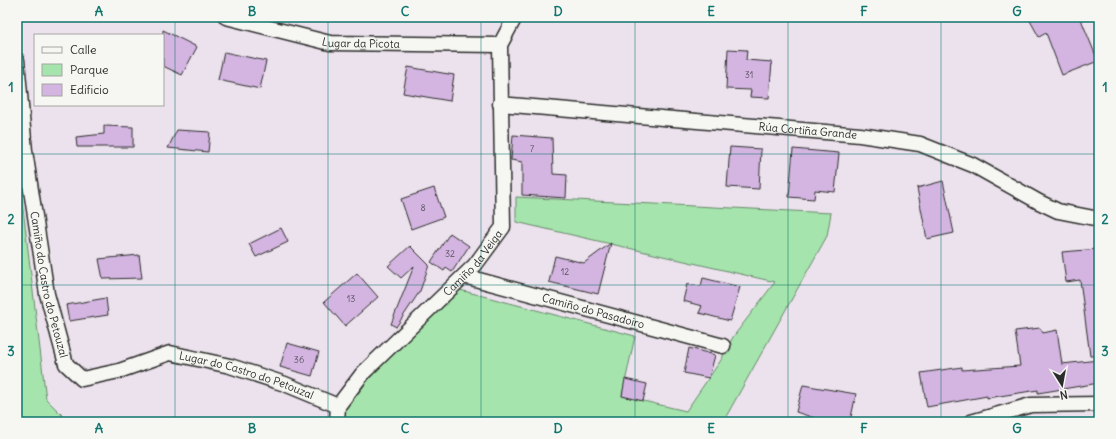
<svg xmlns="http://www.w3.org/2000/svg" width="1116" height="439" font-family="Delius,sans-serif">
<rect width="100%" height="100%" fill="#ece2ed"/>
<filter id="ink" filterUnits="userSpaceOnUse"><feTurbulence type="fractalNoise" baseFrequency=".025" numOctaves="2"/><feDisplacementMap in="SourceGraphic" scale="8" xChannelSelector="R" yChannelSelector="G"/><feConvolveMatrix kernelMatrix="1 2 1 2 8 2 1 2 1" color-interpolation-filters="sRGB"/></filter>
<g filter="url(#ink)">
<g fill="#a5e4ac" stroke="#68886c">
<path d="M17,159L46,399L69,422H17Z"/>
<path d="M516,197L831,213L827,236L723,422H344L345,410L388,355L460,290L635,336L622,396L686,411L721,360L733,337L775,282L516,222Z"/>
</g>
<g fill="#d4b5e2" stroke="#2b2b2b">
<path d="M1028,17H1080L1098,61L1062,75L1046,33L1039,37Z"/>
<path d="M163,30L197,47L182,75L163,66Z"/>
<path d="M728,49L747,50L746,60L772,62L769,98L750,97L751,90L726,89Z"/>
<path d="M224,52L266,61L260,89L218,80Z"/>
<path d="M408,67L454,75L450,101L403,93Z"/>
<path d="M104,126L133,127V147H77L76,137L104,134Z"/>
<path d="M177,130L210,132L208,152L168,148Z"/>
<path d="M513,135L552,138L553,174L567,175L566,198L522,195V162L511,160Z"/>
<path d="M730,147L761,149L759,189L727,187Z"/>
<path d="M793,149L839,153L835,192L815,190L814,199L789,197Z"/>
<path d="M943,181L954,233L927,239L917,188Z"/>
<path d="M434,188L444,217L411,229L401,199Z"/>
<path d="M281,228L288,242L256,257L249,244Z"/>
<path d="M450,233L469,246L452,272L446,268L444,271L431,262Z"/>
<path d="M611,243L598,294L549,282L555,256L584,263Z"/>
<path d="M410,246L429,265L420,291L396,327L391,324L414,266L401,278L388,266Z"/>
<path d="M1098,249L1099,264V356H1090L1080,280L1066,282L1062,252Z"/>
<path d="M139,255L142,278L103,279L99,259Z"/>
<path d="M357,273L378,297L345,326L324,302Z"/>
<path d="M703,278L740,287L730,321L699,313L702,306L683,301L687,284L701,286Z"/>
<path d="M106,298L108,315L69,321L66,305Z"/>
<path d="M1040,328L1043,333L1057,330L1062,364L1099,360V383L1038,393V390L987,398V396L927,407L921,373L962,367V370L1020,366L1015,331Z"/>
<path d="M287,343L319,352L312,376L280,367Z"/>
<path d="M689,348L715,355L709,378L684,373Z"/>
<path d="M625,379L647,384L643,401L622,396Z"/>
<path d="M803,385L856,394L850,422H827L796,412Z"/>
</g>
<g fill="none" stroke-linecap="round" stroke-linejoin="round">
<g stroke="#2b2b2b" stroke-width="17">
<g id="street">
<path id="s1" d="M226,17L330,43L500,45"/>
<path id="s2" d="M17,60L25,151L47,294L66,364L82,379L119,371L170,353L230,366L285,384L338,406"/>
<path id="s3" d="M500,104L860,135L920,144L973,165L1039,202L1058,211L1099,219"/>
<path id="s4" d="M464,276L723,346"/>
<path id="s5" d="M337,422L338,406L363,373L475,265L503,227L500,45L515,17"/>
<path d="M971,422L1031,405L1099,404"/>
</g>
</g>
<use href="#street" stroke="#f6f6f2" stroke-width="14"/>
</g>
</g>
<path fill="none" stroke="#0f766e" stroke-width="1" stroke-opacity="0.55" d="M175,17V422M328,17V422M481,17V422M635,17V422M788,17V422M941,17V422M17,154H1099M17,285H1099"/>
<g text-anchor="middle" stroke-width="3" stroke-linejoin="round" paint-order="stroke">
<g font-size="9" fill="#554e59">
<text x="749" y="78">31</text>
<text x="532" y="152">7</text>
<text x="423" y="211">8</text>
<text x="450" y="257">32</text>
<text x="565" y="275">12</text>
<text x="351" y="302">13</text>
<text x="299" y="363">36</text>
</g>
<g font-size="11" fill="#2b2b2b" stroke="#f6f6f2">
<text dy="4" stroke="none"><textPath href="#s1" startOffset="138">Lugar da Picota</textPath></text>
<text dy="4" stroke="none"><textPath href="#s3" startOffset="309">Rúa Cortiña Grande</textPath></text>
<text dy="4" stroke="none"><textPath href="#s5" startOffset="213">Camiño da Veiga</textPath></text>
<text dy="4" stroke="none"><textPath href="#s2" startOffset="227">Camiño do Castro do Petouzal</textPath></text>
<text dy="4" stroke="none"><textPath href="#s4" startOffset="134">Camiño do Pasadoiro</textPath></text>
<text dy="4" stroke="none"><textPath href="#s2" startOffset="502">Lugar do Castro do Petouzal</textPath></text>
</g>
</g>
<rect width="1116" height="439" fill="none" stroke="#f6f6f2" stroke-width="44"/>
<rect x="34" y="34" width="130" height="72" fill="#f6f6f2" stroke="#a5a5a2"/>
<rect x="42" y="47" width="20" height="6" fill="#f6f6f2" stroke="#a5a5a2"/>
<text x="70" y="54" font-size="12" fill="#2b2b2b">Calle</text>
<rect x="42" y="64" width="20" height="12" fill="#a5e4ac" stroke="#a5a5a2"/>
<text x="70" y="74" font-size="12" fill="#2b2b2b">Parque</text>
<rect x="42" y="84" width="20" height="12" fill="#d4b5e2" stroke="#a5a5a2"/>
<text x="70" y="94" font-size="12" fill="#2b2b2b">Edificio</text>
<g transform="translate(1062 385) rotate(169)" stroke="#f6f6f2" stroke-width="3" paint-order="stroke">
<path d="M0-3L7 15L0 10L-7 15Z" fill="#2b2b2b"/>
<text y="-6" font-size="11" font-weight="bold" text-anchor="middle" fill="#2b2b2b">N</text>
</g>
<rect x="22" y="22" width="1072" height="395" fill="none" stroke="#0f766e" stroke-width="1.5"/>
<g font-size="13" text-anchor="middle" font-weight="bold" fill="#0f766e">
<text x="99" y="16">A</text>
<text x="252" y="16">B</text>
<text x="405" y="16">C</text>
<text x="558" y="16">D</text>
<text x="711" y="16">E</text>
<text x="864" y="16">F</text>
<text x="1017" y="16">G</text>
<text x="11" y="92">1</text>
<text x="1105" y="92">1</text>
<text x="11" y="224">2</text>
<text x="1105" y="224">2</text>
<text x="11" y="356">3</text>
<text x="1105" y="356">3</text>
<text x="99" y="433">A</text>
<text x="252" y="433">B</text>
<text x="405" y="433">C</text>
<text x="558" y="433">D</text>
<text x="711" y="433">E</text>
<text x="864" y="433">F</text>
<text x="1017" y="433">G</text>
</g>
</svg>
